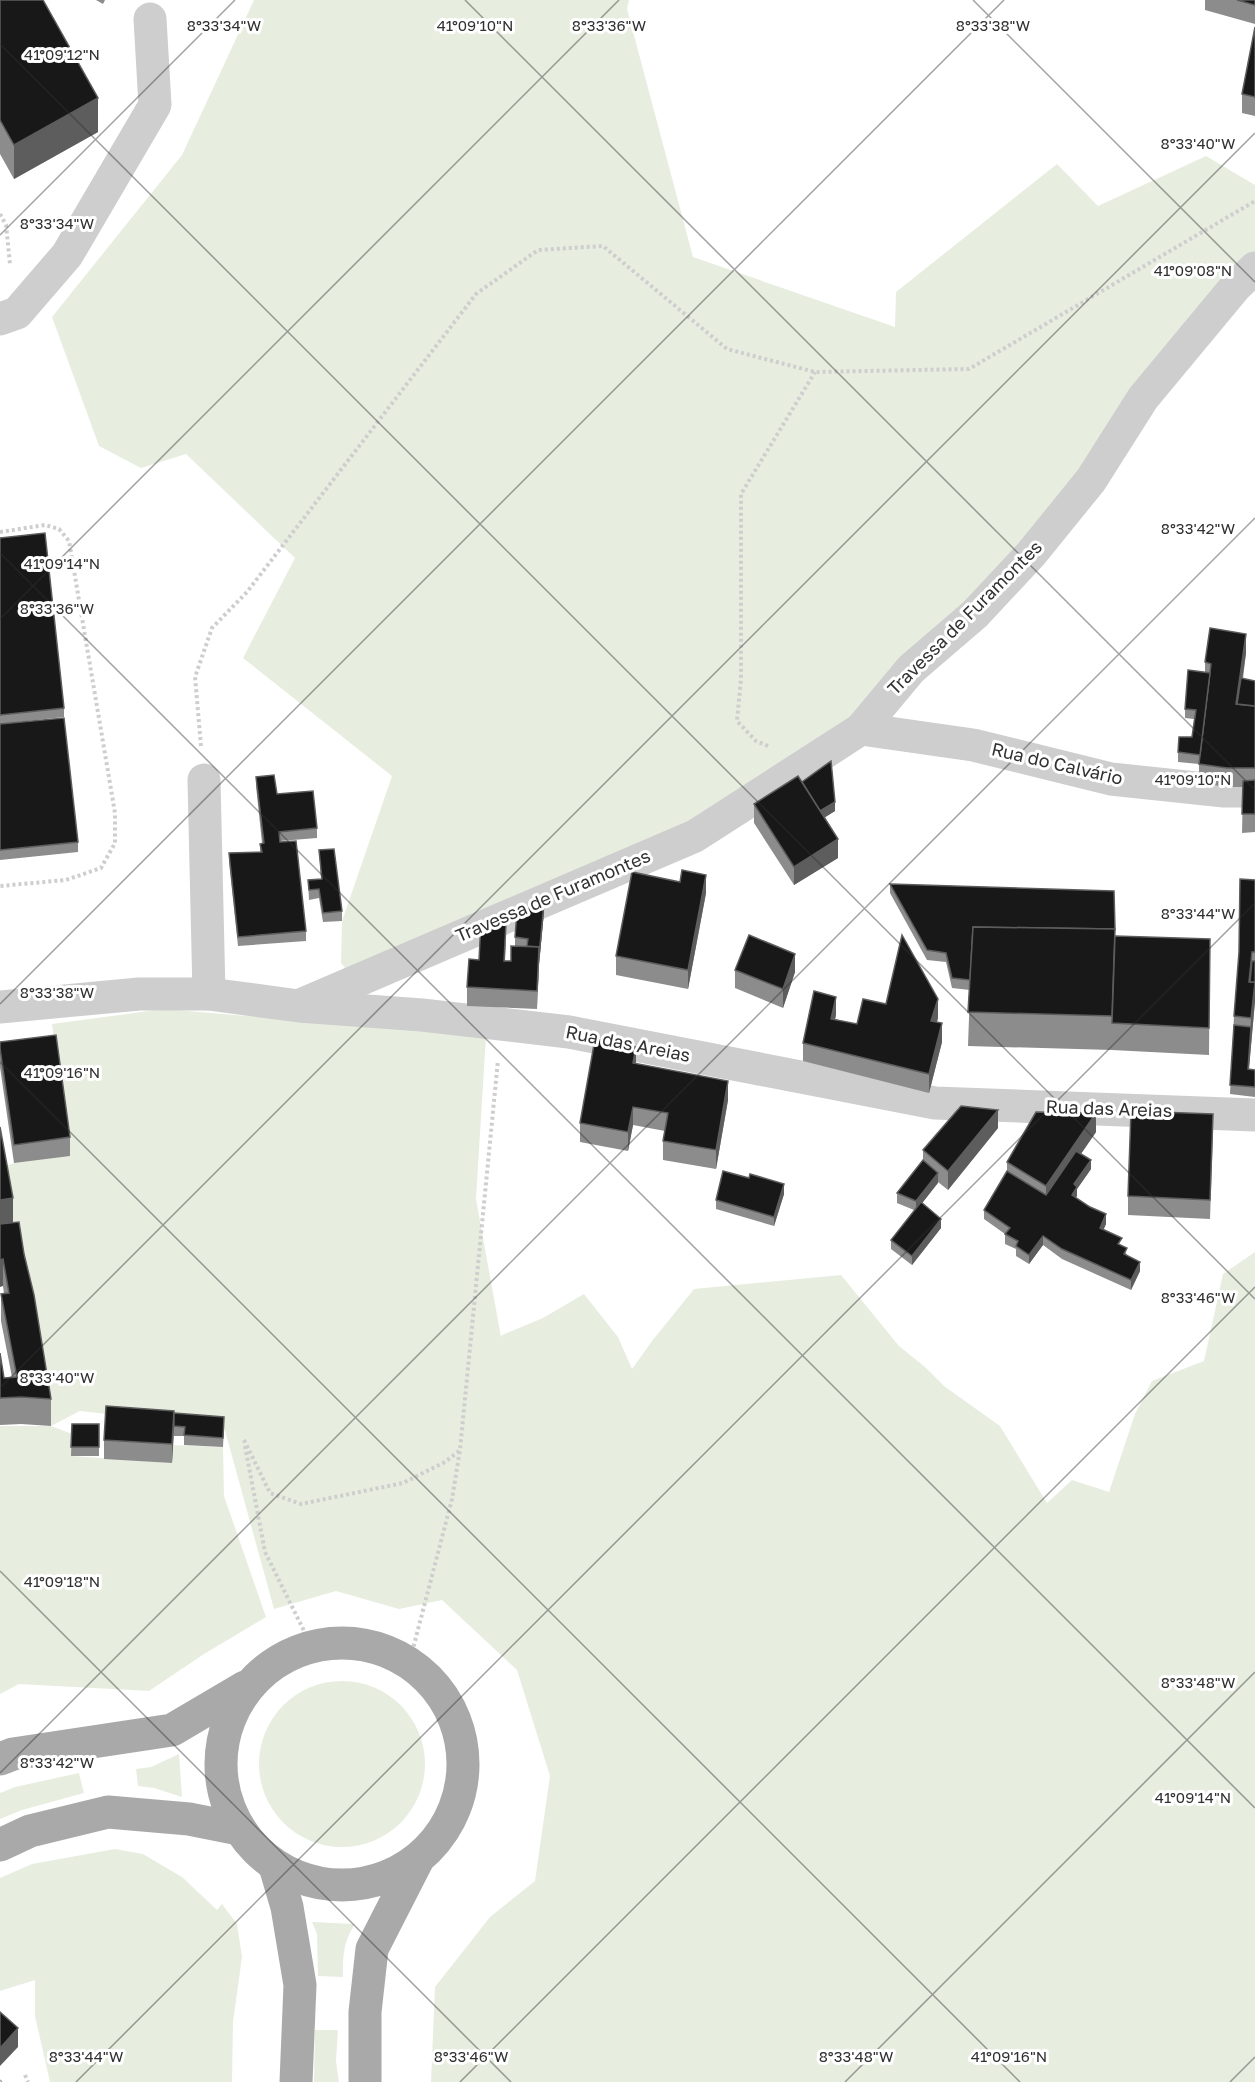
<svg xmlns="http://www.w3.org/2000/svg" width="1255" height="2082" font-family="'Golos Text',sans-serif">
<rect width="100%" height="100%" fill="#fff"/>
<g fill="#e7eee0">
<path d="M254,0H629L627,9L693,257L895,327L896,292L1057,164L1098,206L1206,156L1255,185V257L1022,551L857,717L724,803L644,844L349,973L341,963L342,921L392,776L243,658L295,558L186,454L141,468L99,446L52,317L182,155Z"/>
<path d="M164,1009L486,1036L476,1199L501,1337L502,1335L543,1318L584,1294L618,1337L632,1369L652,1341L694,1289L841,1275L899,1346L925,1367L944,1386L1000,1426L1047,1503L1072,1480L1109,1492L1135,1414L1152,1381L1204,1361L1223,1274L1255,1252V2082H431L435,1987L490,1917L535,1881L550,1776L517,1670L442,1600L399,1609L336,1591L274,1609L224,1427L80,1411L51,1426L72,1434V1456L172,1463L173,1445L223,1447L224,1496L266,1617L204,1654L149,1691L19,1684L0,1694V1426H50L3,1167L14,1163L56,1053L52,1024Z"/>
<circle cx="342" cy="1764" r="83"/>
<path d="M179,1754L182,1797L154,1788L138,1786L136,1769L151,1767Z"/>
<path d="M79,1773L84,1793L22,1810L0,1819V1793L15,1787Z"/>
<path d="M115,1849L143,1854L182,1877L217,1910L222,1904L237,1924L242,1957L233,2022L232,2082H50L35,2016V1980L0,1991V1878L32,1864Z"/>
<path d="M312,1922L355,1924C343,1943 343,1955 343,1977L318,1976L317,1934Z"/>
<path d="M315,2030H338L336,2061L339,2082H314Z"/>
</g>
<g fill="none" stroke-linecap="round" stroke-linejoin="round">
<g stroke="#cecece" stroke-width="4" stroke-dasharray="3 3" stroke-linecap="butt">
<path d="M0,214L6,225L10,264"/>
<path d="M0,532L45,525L59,529L69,541L115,813V843L101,868L66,880L0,886"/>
<path d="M201,746L195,677L212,628L247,592L476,294L538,250L603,246L727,349L815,372L969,369L1255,201"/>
<path d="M768,746L756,741L737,721L741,678V494L815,372"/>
<path d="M244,1440L270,1493L301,1504L403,1483L445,1462L459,1451"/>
<path d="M245,1446L265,1552L311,1645"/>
<path d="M409,1664L452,1499L460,1450L498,1060"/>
<path d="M25,2075L28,2082"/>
</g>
<g stroke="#cecece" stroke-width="33">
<path d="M0,319L17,313L67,255L155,105L150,19"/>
<path d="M861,729L973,745L1111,779L1224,791H1255"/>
<path d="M204,780L209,994"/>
<path d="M303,1004L695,836L861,729L911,669L975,614L1031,554L1091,480L1143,398L1236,286L1255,268"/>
<path d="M0,1007L139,994H209L299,1006L422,1015L569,1032L935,1103L1255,1115"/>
</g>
<g stroke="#a9a9a9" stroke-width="33">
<circle cx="342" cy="1764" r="121"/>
<path d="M0,1759L13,1754L172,1730L245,1687"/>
<path d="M0,1845L30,1831L108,1812L189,1819L239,1829"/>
<path d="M275,1866L287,1907L300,1985L296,2082"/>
<path d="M365,2082V2012L372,1949L418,1859"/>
</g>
</g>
<g fill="#8c8c8c">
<path d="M0,0L98,132L14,179L0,154Z"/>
<path d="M96,0H105L103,4Z"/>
<path d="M1205,0H1255V24L1205,10Z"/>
<path d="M1255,27V116L1242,113V94Z"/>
<path d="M0,538L64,708V717L0,724Z"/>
<path d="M1246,653L1243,679L1255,681V832L1242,833L1243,787H1227L1199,783V764L1178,762V752L1192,737L1194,719L1185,718V709L1205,672V662Z"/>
<path d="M0,724L78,842V852L0,860Z"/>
<path d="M256,777L317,828V838L280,841L306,931V941L238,946L229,862V853L260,852V844L262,843L256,786Z"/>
<path d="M802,782L835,811L825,817L838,858L794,885L754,823V804Z"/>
<path d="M319,850L342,911V921L323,922L319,898L309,900L308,880L321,879Z"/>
<path d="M1255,880V1001L1249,1069L1255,1070V1097L1230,1094L1234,1016Z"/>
<path d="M680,882L706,893L688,989L616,975V956Z"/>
<path d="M890,884L1115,936L1210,939L1209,1055L1112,1050L968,1046L970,990L952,988L946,962L927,960L890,893Z"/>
<path d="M544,912L539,965L537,1009L467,1006V987L479,960L506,942L505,961H511L515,946V937Z"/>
<path d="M735,970L795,972L783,1008L735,988Z"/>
<path d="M836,1015L835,1019L857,1024L938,1018L937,1022L942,1042L929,1093L803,1061V1043Z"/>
<path d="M0,1042L70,1137V1156L14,1163L0,1067Z"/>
<path d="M636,1064L728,1100L716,1169L663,1160V1141L665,1131L633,1125L628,1151L580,1142V1123Z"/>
<path d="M0,1127L13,1223L24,1254L51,1399V1426L21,1424L0,1425V1353L4,1378L12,1377L1,1321V1294H4L3,1286Z"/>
<path d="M998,1128L948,1190L938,1182L922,1203L941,1228L912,1265L891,1249V1240L914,1210L897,1203V1193L923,1160V1150Z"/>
<path d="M1096,1132L1081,1154L1091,1169L1077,1189L1076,1198L1106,1224L1103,1230L1122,1246L1127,1255L1140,1271L1131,1290L1062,1259L1043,1245L1029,1264L1016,1256V1249L1005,1244V1234L984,1219V1210L1007,1171V1162Z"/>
<path d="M1213,1133L1210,1219L1128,1215V1196Z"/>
<path d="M749,1178L784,1194L774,1226L716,1209V1200Z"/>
<path d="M174,1413L224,1427L223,1447L184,1445V1436H174V1430L172,1463L104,1459V1440Z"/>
<path d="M72,1424H99V1456H71Z"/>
</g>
<g fill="#5d5d5d">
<path d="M98,98V132L14,179V145Z"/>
<path d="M1246,634V653L1237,713L1236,704Z"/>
<path d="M835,802V811L816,823V813Z"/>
<path d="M838,839V858L794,885V867Z"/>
<path d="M706,875V893L688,989V970Z"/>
<path d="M544,903V912L539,965L537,1009L539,947Z"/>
<path d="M795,954V972L783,1008V989Z"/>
<path d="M1255,982V1001L1248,1079L1251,1018Z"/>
<path d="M836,997V1015L831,1037V1019Z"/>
<path d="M938,999V1018L931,1039V1021Z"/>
<path d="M942,1023V1042L929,1093V1074Z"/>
<path d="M636,1047V1066L633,1063Z"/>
<path d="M728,1081V1100L716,1169V1150Z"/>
<path d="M633,1107V1125L628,1151V1132Z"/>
<path d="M998,1110V1128L948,1190V1171Z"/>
<path d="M1096,1113V1132L1046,1204V1186Z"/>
<path d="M1091,1160V1169L1077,1189V1196L1072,1204L1074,1184Z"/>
<path d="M938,1173V1183L916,1211V1201Z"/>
<path d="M784,1184V1194L774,1226V1217Z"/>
<path d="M13,1198V1225L0,1227V1200Z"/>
<path d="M1106,1214V1224L1100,1238V1228Z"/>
<path d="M941,1219V1228L912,1265V1256Z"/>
<path d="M1043,1236V1245L1029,1264V1255Z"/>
<path d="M3,1259V1286L0,1287V1260Z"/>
<path d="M1140,1262V1271L1131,1290V1280Z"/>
<path d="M174,1411V1429L172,1463V1444Z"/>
<path d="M18,2028V2047L0,2066V2048Z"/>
</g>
<g fill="#181818" stroke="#5d5d5d" stroke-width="1.5">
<path d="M0,0H43L98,98L14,145L0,120Z"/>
<path d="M1237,0H1255V5Z"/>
<path d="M1255,27V97L1242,94Z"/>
<path d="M45,533L64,708L0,715V538Z"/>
<path d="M1210,628L1246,634L1236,704L1255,706V768H1227L1199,764L1211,664L1205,662Z"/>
<path d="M1188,670L1210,673L1200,755L1178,752L1179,737H1192L1196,710L1185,709Z"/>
<path d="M1241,678L1255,681V706L1237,704Z"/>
<path d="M64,718L78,842L0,850V724Z"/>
<path d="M831,761L835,802L820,811L802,782Z"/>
<path d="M274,775L277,794L313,791L317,828L279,832L280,842L296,841L306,931L238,937L229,853L262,852L260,844L264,843L256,777Z"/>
<path d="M798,776L838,839L794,867L754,804Z"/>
<path d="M1255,780V814H1242L1243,781Z"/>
<path d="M334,849L342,911L323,913L319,889L309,890L308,880L322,879L319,850Z"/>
<path d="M682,870L706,875L688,970L616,956L632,872L680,882Z"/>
<path d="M1240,879L1255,880V952H1252L1249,982H1255L1251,1018L1234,1016L1239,952Z"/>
<path d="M890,884L1114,891L1115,929L973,927L970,980L952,978L946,953L927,950Z"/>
<path d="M544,903L539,956V947L527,946L528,939L515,937L517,912Z"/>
<path d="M481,922L506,923L504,961H511V946L539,947L537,991L467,987L469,959L479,960Z"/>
<path d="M973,927L1115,929L1112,1016L968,1012Z"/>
<path d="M749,935L795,954L783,989L735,970Z"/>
<path d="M902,935L938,999L931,1021L942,1023L929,1074L803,1043L814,991L836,997L831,1019L857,1024L863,999L886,1004Z"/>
<path d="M1115,936L1210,939L1209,1028L1112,1023Z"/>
<path d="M1252,961H1255V991V982H1250Z"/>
<path d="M1234,1025L1251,1027L1248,1069L1255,1070V1087L1230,1085Z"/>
<path d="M56,1035L70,1137L14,1145L0,1048V1042Z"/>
<path d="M595,1039L636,1047L633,1063L728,1081L716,1150L663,1141L668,1113L633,1107L628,1132L580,1123Z"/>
<path d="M961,1106L998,1110L948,1171L923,1150Z"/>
<path d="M1131,1111L1213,1114L1210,1200L1128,1196Z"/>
<path d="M1036,1112L1096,1113L1046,1186L1007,1162Z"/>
<path d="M0,1127L13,1198L0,1200Z"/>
<path d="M1076,1151L1091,1160L1074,1184L1077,1187L1072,1195L1090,1207L1106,1214L1100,1228L1122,1238L1118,1244L1127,1248L1124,1254L1140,1262L1131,1280L1062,1249L1043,1236L1029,1255L1016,1246L1018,1241L1005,1234L1010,1228L984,1210L1007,1171L1046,1195Z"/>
<path d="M923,1160L938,1173L916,1201L897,1193Z"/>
<path d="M723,1171L749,1178L750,1174L784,1184L774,1217L716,1200Z"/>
<path d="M921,1202L941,1219L912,1256L891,1240Z"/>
<path d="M19,1222L24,1254L34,1295L51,1399L21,1397L0,1398V1353L4,1378L17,1377L1,1294L9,1293L3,1259L0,1260V1224Z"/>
<path d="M106,1406L174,1411L172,1444L104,1440Z"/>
<path d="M174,1413L224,1417L223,1438L184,1435L185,1427L174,1426Z"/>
<path d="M72,1424H99V1447H71Z"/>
<path d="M0,2012L18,2028L0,2048Z"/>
</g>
<path fill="none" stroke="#313131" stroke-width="1.5" stroke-opacity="0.45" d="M465,0L1255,790M973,0L1255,282M0,44L1255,1299M0,235L235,0M0,553L1255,1808M0,619L619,0M0,1004L1004,0M0,1062L1020,2082M0,1388L1255,133M0,1571L511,2082M0,1773L1255,518M0,2080L2,2082M76,2082L1255,903M460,2082L1255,1287M845,2082L1255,1672M1230,2082L1255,2057"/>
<g text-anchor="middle" stroke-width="6" stroke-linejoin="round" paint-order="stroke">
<g font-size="18" fill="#313131" stroke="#fff">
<text transform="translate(965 618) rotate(-45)" y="6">Travessa de Furamontes</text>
<text transform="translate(1057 764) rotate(13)" y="6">Rua do Calvário</text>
<text transform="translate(553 896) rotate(-23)" y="6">Travessa de Furamontes</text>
<text transform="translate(628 1044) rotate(11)" y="6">Rua das Areias</text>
<text transform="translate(1109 1109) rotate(2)" y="6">Rua das Areias</text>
</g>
</g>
<g font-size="15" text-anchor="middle" fill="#313131" stroke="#fff" stroke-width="6" stroke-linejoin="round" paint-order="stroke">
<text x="224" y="31">8°33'34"W</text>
<text x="475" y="31">41°09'10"N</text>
<text x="609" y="31">8°33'36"W</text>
<text x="993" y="31">8°33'38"W</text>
<text x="62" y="60">41°09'12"N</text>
<text x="1198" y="149">8°33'40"W</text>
<text x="57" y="229">8°33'34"W</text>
<text x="1193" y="276">41°09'08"N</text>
<text x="1198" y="534">8°33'42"W</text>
<text x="62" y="569">41°09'14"N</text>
<text x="57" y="614">8°33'36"W</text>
<text x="1193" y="785">41°09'10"N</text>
<text x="1198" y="919">8°33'44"W</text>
<text x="57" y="998">8°33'38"W</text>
<text x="62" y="1078">41°09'16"N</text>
<text x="1198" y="1303">8°33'46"W</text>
<text x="57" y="1383">8°33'40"W</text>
<text x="62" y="1587">41°09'18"N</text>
<text x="1198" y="1688">8°33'48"W</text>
<text x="57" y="1768">8°33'42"W</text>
<text x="1193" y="1803">41°09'14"N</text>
<text x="86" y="2062">8°33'44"W</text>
<text x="471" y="2062">8°33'46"W</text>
<text x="856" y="2062">8°33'48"W</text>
<text x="1009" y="2062">41°09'16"N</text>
</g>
</svg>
